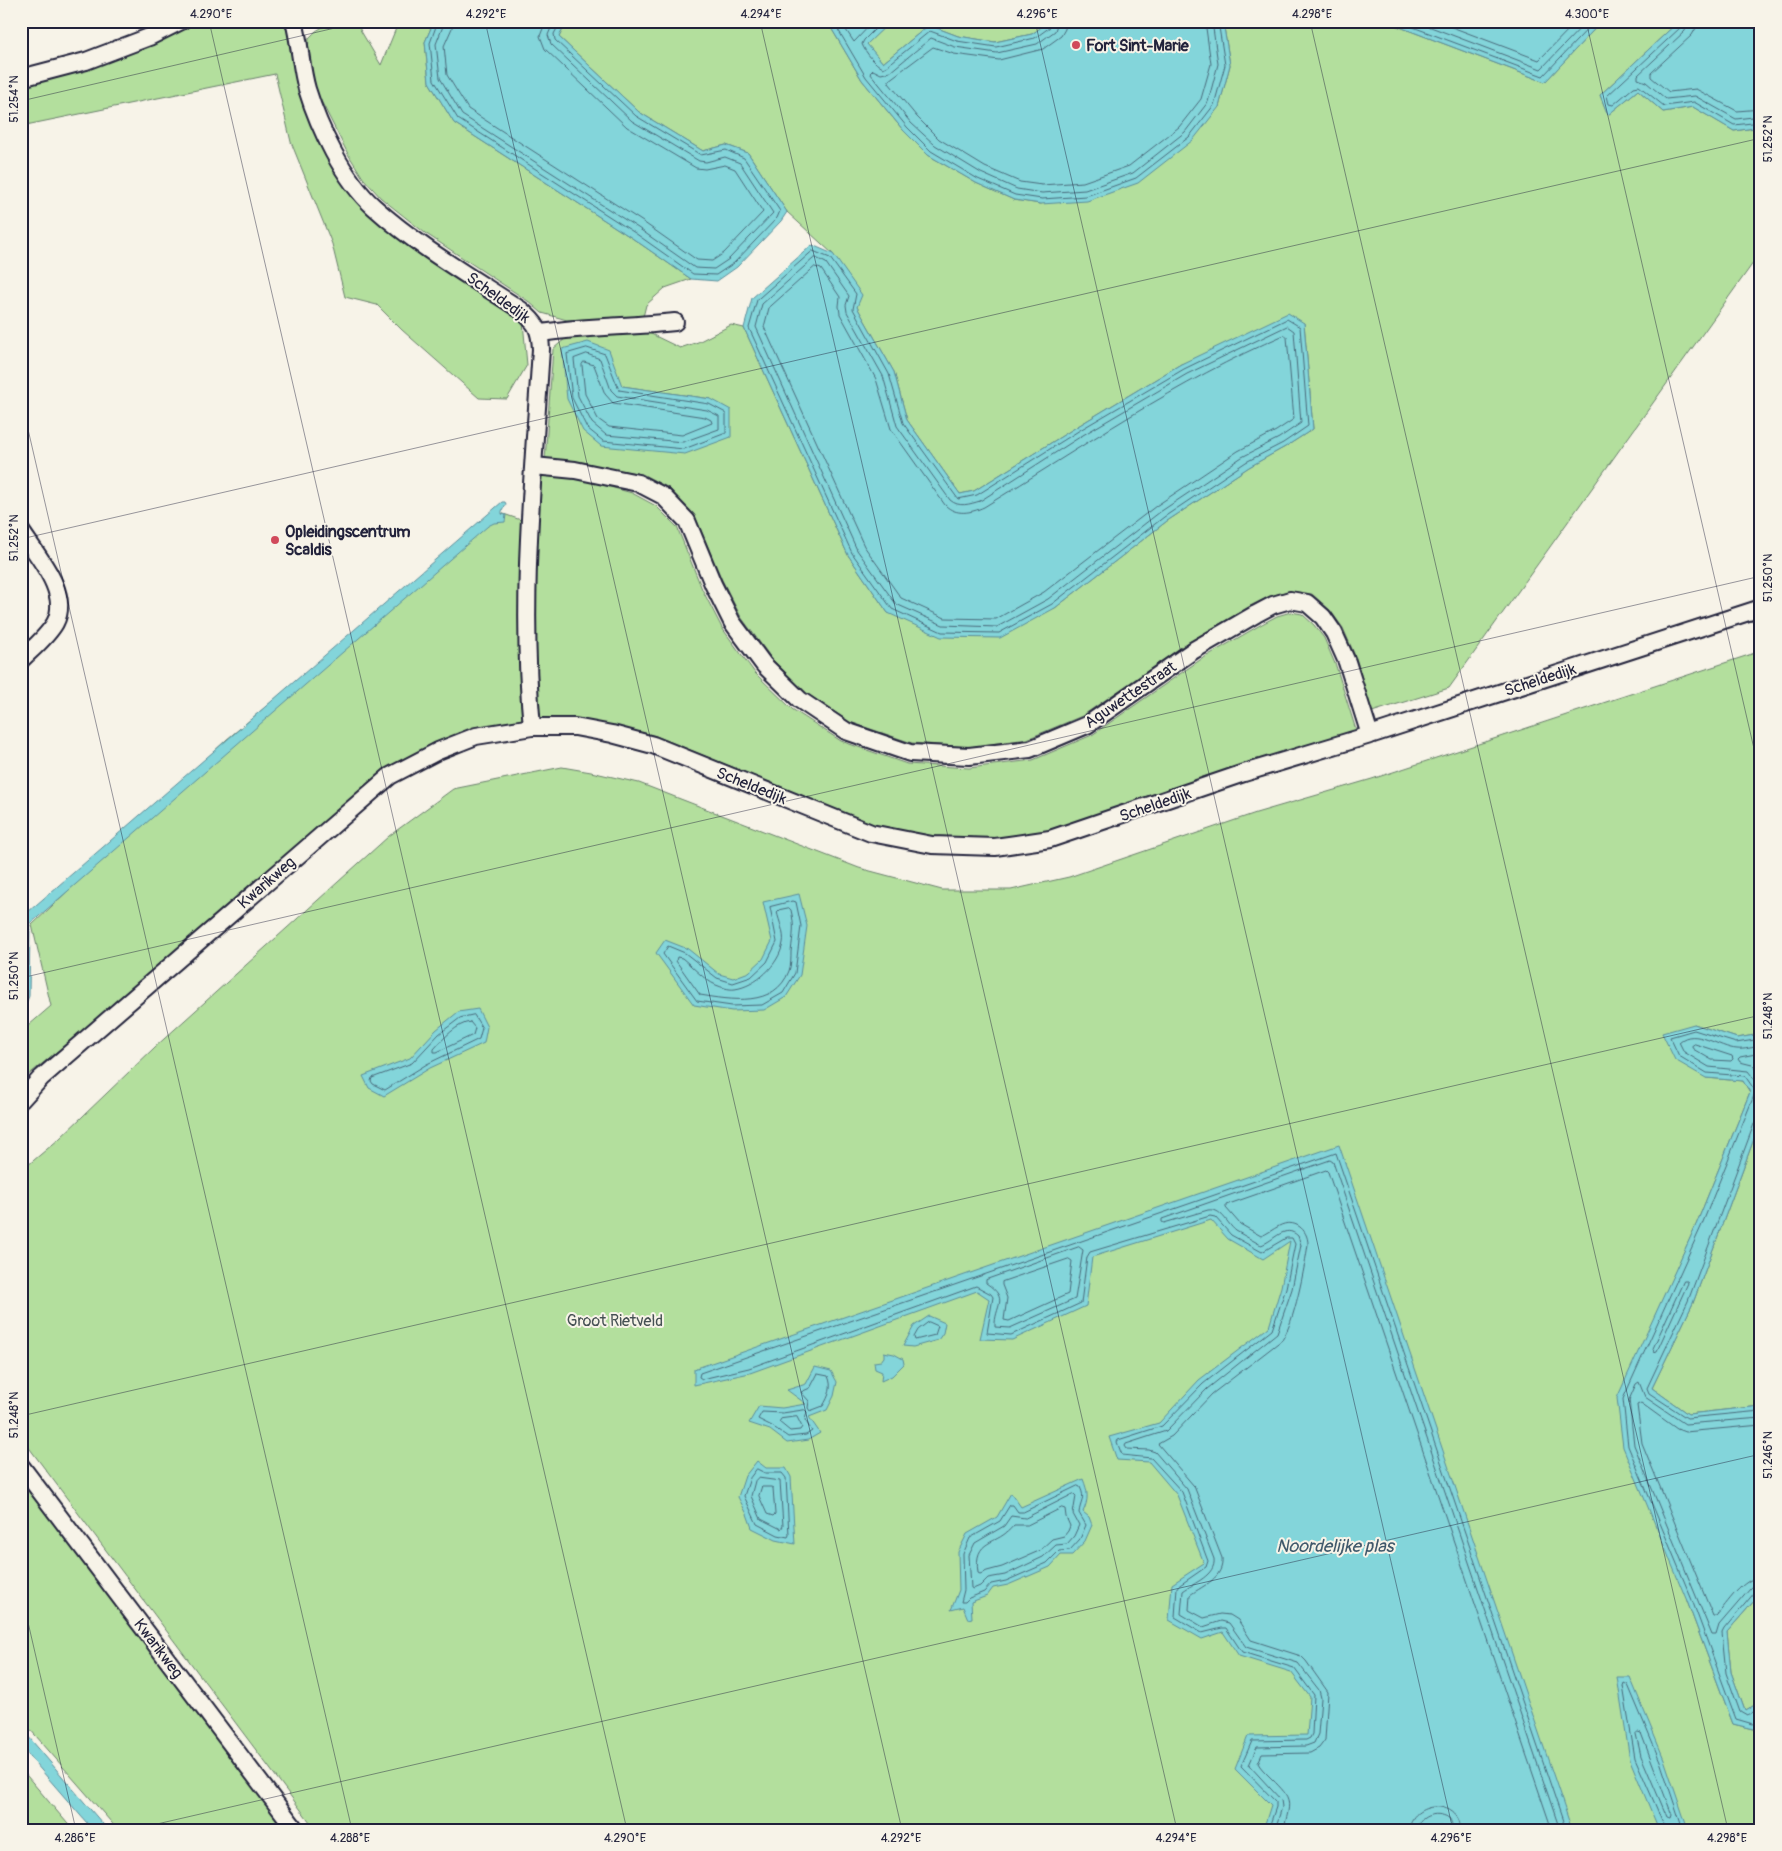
<svg xmlns="http://www.w3.org/2000/svg" width="1782" height="1851" font-family="Pangolin,sans-serif">
<rect width="100%" height="100%" fill="#f7f3e8"/>
<filter id="ink" filterUnits="userSpaceOnUse"><feTurbulence type="fractalNoise" baseFrequency=".02" numOctaves="2"/><feDisplacementMap in="SourceGraphic" scale="10" xChannelSelector="R" yChannelSelector="G"/><feConvolveMatrix kernelMatrix="1 2 1 2 8 2 1 2 1" color-interpolation-filters="sRGB"/></filter>
<g filter="url(#ink)">
<g fill="#b3df9d" stroke="#6a806c" fill-rule="evenodd">
<path d="M199,21H288L343,177L457,272L523,322L527,365L507,399L479,398L402,330L377,305L345,297L332,244L291,142L275,74L21,126V85C83,70 143,51 199,21Z"/>
<path d="M333,21H355L381,65L399,21H434L425,42L429,82L454,123L632,238L691,279L665,288L646,305L643,317L567,320L542,313L528,301L425,233L381,198L363,178L348,154L316,91L308,50L309,38L316,31Z"/>
<path d="M567,21H827L862,80L903,130L928,155L976,183L1014,200L1041,204L1219,107L1230,65L1223,21H1384L1545,82L1602,21H1679L1600,95L1608,115L1638,90L1663,112L1693,107L1734,131L1761,127V252L1449,688L1372,712L1356,658L1343,628L1330,610L1312,594L1290,591L1270,596L1252,605L1189,642L1082,716L1027,739L969,747L912,743L850,722L806,693L772,659L741,617L722,580L695,516L669,488L642,474L576,463L545,460L553,349L566,338L589,334L649,333L680,348L698,342L731,325L744,328L848,555L888,613L1055,608L1167,521L1249,467L1285,447L1313,429L1304,323L1181,364L1078,426L974,491L960,494L907,420L894,372L857,307L833,254L787,212L748,153L726,145L703,151L639,112L559,37ZM622,386L711,399H567Z"/>
<path d="M891,21H1050L1032,34L995,42L958,36L929,25L883,63L866,44Z"/>
<path d="M542,473L574,477L632,493L656,506L677,527L702,589L722,628L755,673L792,709L841,741L907,764L969,768L1033,760L1092,735L1200,660L1262,624L1277,616L1291,612L1302,614L1314,625L1324,638L1336,666L1356,730L1230,769L1048,831L995,838L933,836L874,825L656,736L614,726L576,719L531,718L474,728L434,743L385,769L76,1036L21,1081V1032L51,1006L32,925L226,740L498,512L538,526Z"/>
<path d="M1761,651V1034L1737,1038L1694,1024L1706,1078L1743,1081L1750,1092L1696,1225L1639,1352L1687,1601L1733,1724L1754,1729L1761,1726V1830H316L21,1437V1171L59,1139L154,1048L389,836L453,789L562,767L591,772L639,783L859,868L942,890H1011L1069,877L1256,813L1372,779Z"/>
<path d="M1761,1120V1406L1688,1414L1652,1388L1693,1303Z"/>
<path d="M21,1480L39,1504L285,1830H118L22,1720Z"/>
<path d="M1761,1593V1701L1745,1711L1731,1672L1727,1632Z"/>
<path d="M21,1769L73,1830H21Z"/>
</g>
<g fill="#83d5da" stroke="#5c8d9a">
<path d="M434,21H567L559,37L639,112L703,151L726,145L748,153L787,212L781,221L737,267L717,281L691,279L632,238L454,123L429,82L425,42Z"/>
<path d="M827,21H891L867,44L883,63L929,25L958,36L995,42L1032,34L1050,21H1223L1230,65L1219,107L1193,140L1138,183L1087,201L1041,204L1014,200L976,183L928,155L903,130L862,80Z"/>
<path d="M1384,21H1602L1545,82Z"/>
<path d="M1679,21H1761V127L1734,131L1693,107L1663,112L1638,90L1608,115L1600,95Z"/>
<path d="M812,245L833,254L862,295L857,307L894,372L907,420L960,494L974,491L1078,426L1181,364L1288,313L1304,323L1313,429L1285,447L1249,467L1167,521L1055,608L1000,638L941,637L888,613L848,555L744,328L752,298Z"/>
<path d="M588,342L609,350L622,386L711,399L731,410V437L685,454L601,446L583,431L567,399L562,349Z"/>
<path d="M502,502H505L506,504L502,511V514L506,515L505,522L494,523L488,526L30,924L29,996L21,1016V918Z"/>
<path d="M799,894L807,926L800,975L786,997L764,1010L732,1011L694,1005L656,953L665,940L688,949L719,974L733,978L749,972L763,959L772,941L763,902Z"/>
<path d="M478,1009L487,1027L484,1043L430,1068L384,1096L369,1088L363,1076L410,1058L436,1030L458,1012Z"/>
<path d="M1694,1024L1737,1038L1761,1034V1120L1693,1303L1652,1388L1688,1414L1761,1406V1593L1727,1632L1731,1672L1745,1711L1761,1701V1726L1754,1729L1733,1724L1687,1601L1623,1447L1617,1398L1696,1225L1750,1092L1743,1081L1706,1078L1675,1060L1662,1033Z"/>
<path d="M1339,1145L1572,1830H1443L1441,1826L1414,1830H1263L1271,1805L1235,1769L1248,1736L1307,1735L1310,1697L1291,1672L1239,1656L1223,1632L1202,1639L1169,1620L1172,1584L1204,1563L1177,1495L1149,1462L1117,1460L1109,1437L1159,1423L1199,1380L1269,1327L1281,1287L1290,1241L1263,1259L1228,1239L1211,1220L1092,1257L1086,1306L1012,1340L980,1339L989,1299L977,1291L750,1373L694,1385V1369Z"/>
<path d="M929,1316L945,1323L943,1333L938,1340L913,1347L903,1346L914,1326Z"/>
<path d="M884,1352L894,1354L903,1359L904,1364L892,1376L881,1381L882,1372L875,1369L874,1362L881,1361L884,1357Z"/>
<path d="M815,1367L831,1371L837,1382L834,1396L827,1410L809,1417L820,1433L808,1440L787,1443L770,1430L749,1423L759,1406L782,1408L806,1404L787,1390L806,1384Z"/>
<path d="M757,1461L766,1468H786L791,1477L795,1544L776,1540L752,1528L747,1514L738,1497L745,1476Z"/>
<path d="M1083,1479C1088,1492 1089,1499 1083,1512L1089,1517L1092,1525L1085,1541L1072,1555H1061L1050,1567L1008,1585L993,1588L987,1596L971,1602L972,1618L968,1619L963,1607L951,1610L959,1590L958,1552L967,1534L997,1517L1011,1493L1021,1507Z"/>
<path d="M1617,1677H1630L1664,1759L1688,1830H1659L1630,1760Z"/>
<path d="M21,1728L108,1830H93L29,1756L21,1745Z"/>
</g>
<g fill="none" stroke-linecap="round" stroke-linejoin="round">
<g stroke="#496a7b" stroke-width="1">
<path d="M438,21L430,43L434,80L458,119L635,233L693,274L716,275L734,263L777,218L780,211L744,158L726,150L701,155L636,116L555,40L554,34L561,21"/>
<path d="M445,21L436,44L440,78L462,115L638,228L695,268L714,269L729,259L773,213L740,163L725,157L706,162L699,161L632,121L551,44L548,35L554,21"/>
<path d="M452,21V28L444,46L447,75L468,109L643,222L697,260L712,261L724,253L763,212L735,169L725,165L705,169L696,168L627,127L545,49L540,36L546,21"/>
<path d="M833,21L866,77L907,127L931,151L978,179L1015,195L1042,199L1086,196L1136,178L1189,137L1214,105L1225,65L1218,21"/>
<path d="M840,21L854,42L874,21"/>
<path d="M883,21L864,40L862,44C865,52 875,64 883,68L887,66L930,31L957,41L996,47L1035,38L1050,27L1052,21"/>
<path d="M1058,21L1055,31L1037,44L997,53L955,47L931,38L890,72L881,74L873,70L870,73L911,123L935,145L981,173L1017,189L1042,193L1085,190L1133,173L1185,132L1208,102L1218,64L1212,21"/>
<path d="M1066,21L1065,29L1061,36L1043,49L999,60L954,54L933,47L889,80V83L917,117L939,139L985,167L1020,182L1042,185L1083,182L1129,166L1179,127L1201,99L1211,64L1205,21"/>
<path d="M1397,21L1543,76L1595,21"/>
<path d="M1415,21L1541,69L1587,21"/>
<path d="M1436,21L1539,60L1577,21"/>
<path d="M1682,21L1681,27L1607,96L1609,104L1613,105L1634,87L1639,86L1664,106L1694,102L1734,125L1761,122"/>
<path d="M1689,21L1685,31L1638,75V79L1646,82L1666,99L1695,96L1736,119L1761,116"/>
<path d="M1696,21V28L1692,35L1651,73V77L1669,92L1696,89L1737,111L1761,109"/>
<path d="M813,251L830,258L856,294L853,309L889,374L903,423L958,499L977,495L1080,430L1184,369L1287,319L1300,327L1308,426L1283,443L1246,462L1164,517L1052,604L999,633L942,632L892,609L852,553L749,328L757,300Z"/>
<path d="M816,258L826,263L849,296L846,305L847,312L883,376L897,426L950,500C959,508 970,504 980,501L1083,435L1187,374L1287,326L1294,331L1301,423L1279,438L1242,457L1160,512L1048,599L997,627L943,625L896,604L857,550L756,327L762,304L813,259Z"/>
<path d="M815,267L821,269L840,297L839,306L840,314L876,379L891,429L945,505C956,516 971,513 984,507C1082,447 1178,381 1284,335L1287,337L1294,419L1276,431L1238,451L1156,506L1044,592L996,619L945,618L901,598L864,546L764,327L769,308Z"/>
<path d="M587,348L605,354L619,390L709,404L726,413V433L684,449L603,441L587,428L572,398L567,354Z"/>
<path d="M587,354L600,359L611,390L617,396L707,410L719,416V429L683,442L606,435L592,423L578,396L574,359Z"/>
<path d="M584,362L594,365L605,394L613,403L705,417L711,420L712,423L682,435L609,427L598,419L585,394L582,365Z"/>
<path d="M793,901L796,902L801,926L795,973L783,993L762,1005L732,1006L697,1001L663,954L668,946L685,953L717,978L733,983L751,977L767,962L777,942L770,907Z"/>
<path d="M789,908L791,910C795,927 793,934 791,952C791,958 791,966 789,971C775,1008 731,1000 700,995L676,961L677,957L682,958C692,966 704,980 716,985C721,987 729,990 735,989C756,986 779,965 783,943C785,934 779,921 777,912L779,910Z"/>
<path d="M21,922L24,924V995L21,1006"/>
<path d="M474,1015L482,1028L479,1039L427,1064L385,1090L373,1084L371,1081L372,1078L412,1063L439,1034L460,1018Z"/>
<path d="M470,1022L475,1028L473,1035L437,1052H434V1049C444,1038 456,1024 470,1022Z"/>
<path d="M1761,1039L1736,1043L1694,1030L1670,1037L1679,1056L1707,1073L1745,1076L1754,1089L1755,1093L1701,1227L1623,1399L1628,1446L1692,1600L1736,1719L1753,1724L1761,1722"/>
<path d="M1695,1044L1732,1056L1733,1059L1731,1061L1712,1060L1693,1049L1692,1046Z"/>
<path d="M1761,1046C1753,1047 1744,1050 1737,1049C1719,1048 1695,1027 1679,1042L1684,1052L1709,1067L1748,1071L1759,1085L1761,1091"/>
<path d="M1761,1053L1740,1057L1738,1059L1740,1062L1752,1065L1761,1074"/>
<path d="M1761,1121H1757L1754,1124L1688,1301L1647,1388L1649,1393L1687,1418L1761,1411"/>
<path d="M1079,1247L1083,1250L1075,1299L1010,1328L995,1327C994,1305 1011,1300 986,1283V1280Z"/>
<path d="M1069,1259L1072,1261L1068,1294L1009,1321L1004,1320L1007,1298L1002,1285V1282Z"/>
<path d="M1684,1281H1687L1688,1283L1657,1351L1654,1352L1653,1349Z"/>
<path d="M929,1322L938,1326L935,1335L915,1340L914,1337L918,1330Z"/>
<path d="M818,1374L828,1376C833,1387 829,1396 823,1406L810,1411L808,1408L809,1401L801,1392L810,1388Z"/>
<path d="M805,1410L807,1412L805,1420L812,1431L806,1435L788,1437L772,1426L758,1419L762,1412L782,1413Z"/>
<path d="M797,1417L802,1427L800,1430L790,1431L779,1422L781,1419Z"/>
<path d="M1761,1418L1685,1424L1645,1397L1639,1382L1636,1384L1629,1400L1634,1445L1712,1635H1716L1719,1625L1750,1589L1754,1585L1761,1584"/>
<path d="M1761,1425L1685,1432L1677,1429L1641,1403L1637,1405L1642,1443L1713,1616H1716C1728,1603 1742,1578 1761,1577"/>
<path d="M757,1469L765,1473H782L786,1478L789,1535L788,1537L778,1535L757,1524L744,1496L750,1478Z"/>
<path d="M758,1478L780,1481L783,1526L781,1529L761,1519L751,1496L755,1481Z"/>
<path d="M1078,1486L1080,1487C1086,1499 1080,1502 1079,1513L1086,1525L1080,1539L1070,1550L1059,1551L1047,1563L1006,1581L991,1584L984,1592L969,1598L965,1602H961L964,1590L963,1554L970,1538L1000,1521L1010,1505H1013L1018,1512H1023Z"/>
<path d="M762,1487H771L773,1488L775,1514L773,1516L767,1514L759,1496Z"/>
<path d="M1074,1494L1076,1496L1073,1514L1079,1525L1074,1536L1067,1544L1056,1545L1043,1557L1005,1575L988,1578L980,1586L973,1589L971,1588L969,1555L975,1543L1004,1526L1011,1516L1025,1518Z"/>
<path d="M1062,1508L1065,1509L1066,1517L1070,1526L1068,1531L1064,1536L1052,1539L1039,1551L1002,1567L987,1571L980,1574L978,1573C973,1537 997,1547 1014,1525H1027Z"/>
<path d="M1761,1591L1755,1592L1724,1629L1722,1633L1726,1673L1740,1712L1747,1716L1761,1707"/>
<path d="M1638,1732L1641,1733L1672,1815L1671,1818L1667,1817L1641,1756L1636,1734Z"/>
<path d="M1268,1830L1276,1807V1802L1241,1766L1252,1741L1306,1740L1310,1738L1312,1734L1314,1695L1294,1668L1242,1652L1226,1628H1222L1202,1633L1175,1617L1177,1587L1206,1567L1208,1561L1182,1492L1151,1458L1122,1455L1117,1442L1118,1440L1162,1426L1203,1384L1272,1330L1286,1288L1295,1244L1292,1238H1286L1262,1252L1231,1235L1215,1217L1210,1216L1090,1252L1087,1257L1081,1303L1011,1335L987,1333L993,1297L991,1294L976,1286L749,1368L702,1379L699,1377L700,1373L1336,1153L1566,1830"/>
<path d="M1275,1830L1282,1807L1281,1800L1249,1765L1257,1747L1306,1746L1314,1743L1318,1734L1321,1698L1319,1690L1298,1663L1246,1647L1229,1623L1221,1621L1203,1627L1181,1614L1183,1591C1194,1583 1216,1575 1214,1559L1187,1489L1155,1452L1149,1450L1127,1449L1125,1446L1126,1444L1166,1431L1207,1389L1277,1333L1292,1289L1301,1245L1298,1236C1285,1223 1274,1241 1261,1245C1253,1240 1244,1236 1236,1231C1226,1223 1222,1208 1208,1210L1164,1223L1162,1222V1219L1330,1160L1333,1162L1560,1830"/>
<path d="M1283,1830C1293,1798 1291,1798 1268,1775C1264,1771 1260,1767 1258,1763L1262,1754L1310,1753L1319,1748L1325,1740L1328,1692L1306,1661L1301,1656L1251,1640L1238,1620L1230,1615L1220,1614L1204,1618L1189,1610L1190,1595C1204,1585 1224,1578 1222,1558L1194,1486L1158,1444L1172,1436L1212,1394L1282,1340C1294,1324 1305,1266 1308,1244C1308,1229 1294,1218 1279,1226C1273,1229 1267,1234 1261,1236L1240,1224L1226,1208V1205L1326,1170L1328,1172L1552,1830"/>
<path d="M1409,1830C1410,1801 1460,1797 1461,1830"/>
<path d="M1417,1830C1418,1814 1440,1810 1450,1819L1454,1830"/>
<path d="M1664,1830V1825L1635,1758L1623,1686L1624,1683L1628,1685L1660,1761L1683,1830"/>
</g>
<g stroke="#22223b" stroke-width="20">
<g id="minor">
<path d="M294,21C300,43 301,69 307,89C319,128 343,179 374,207C417,246 472,278 521,310C536,323 540,328 541,349C533,475 520,601 532,727"/>
<path d="M21,78L86,61L149,37L181,21"/>
<path d="M541,333C585,326 630,327 675,322"/>
<path d="M534,466L575,470L638,483L663,496L687,521L713,584L732,622L764,665L800,700L846,731L910,753L969,756L1030,749L1087,725L1194,650L1256,614L1273,605L1290,600L1307,603L1323,617L1334,633L1347,662L1370,735"/>
<path d="M21,531C37,556 71,593 55,623C47,637 32,649 21,660"/>
<path d="M21,1100L41,1078L390,776L438,751L476,736L532,727H575L612,734L653,745L871,833L932,845L995,847L1050,839L1244,773L1370,735L1761,608"/>
<path d="M21,1466L296,1830"/>
</g>
</g>
<use href="#minor" stroke="#f7f3e8" stroke-width="16"/>
</g>
</g>
<path fill="none" stroke="#22223b" stroke-width="1" stroke-opacity="0.45" d="M209,21L627,1830M485,21L902,1830M760,21L1177,1830M1035,21L1453,1830M1310,21L1728,1830M1586,21L1761,779M21,101L365,21M21,399L352,1830M21,539L1761,138M21,978L1761,576M21,1416L1761,1015M21,1592L76,1830M131,1830L1761,1454"/>
<g fill="#d1495b" stroke="#f7f3e8" stroke-width="2">
<circle cx="1076" cy="45" r="5"/>
<circle cx="275" cy="540" r="5"/>
</g>
<g text-anchor="middle" stroke-width="4" stroke-linejoin="round" paint-order="stroke">
<g font-size="16" font-weight="bold" fill="#22223b" stroke="#f7f3e8" text-anchor="start">
<text x="1086" y="51">Fort Sint-Marie</text>
<text x="285" y="537">Opleidingscentrum<tspan x="285" dy="18">Scaldis</tspan></text>
</g>
<g font-size="16" fill="#22223b" stroke="#f7f3e8">
<text transform="translate(499 297) rotate(36)" y="6">Scheldedijk</text>
<text transform="translate(1540 679) rotate(-18)" y="6">Scheldedijk</text>
<text transform="translate(1130 694) rotate(-34)" y="6">Aguwettestraat</text>
<text transform="translate(752 785) rotate(22)" y="6">Scheldedijk</text>
<text transform="translate(1155 804) rotate(-19)" y="6">Scheldedijk</text>
<text transform="translate(266 882) rotate(-41)" y="6">Kwarikweg</text>
<text transform="translate(159 1648) rotate(53)" y="6">Kwarikweg</text>
</g>
<g font-size="16" fill="#465154" stroke="#f7f3e8">
<text x="615" y="1326">Groot Rietveld</text>
</g>
<g font-size="18" font-style="italic" fill="#3f586b" stroke="#f7f3e8">
<text x="1335" y="1552">Noordelijke plas</text>
</g>
</g>
<rect width="1782" height="1851" fill="none" stroke="#f7f3e8" stroke-width="55"/>
<rect x="28" y="28" width="1726" height="1796" fill="none" stroke="#22223b" stroke-width="2"/>
<g font-size="12" text-anchor="middle" fill="#22223b">
<text x="211" y="18">4.290°E</text>
<text x="486" y="18">4.292°E</text>
<text x="761" y="18">4.294°E</text>
<text x="1037" y="18">4.296°E</text>
<text x="1312" y="18">4.298°E</text>
<text x="1587" y="18">4.300°E</text>
<text transform="translate(14 99) rotate(-90)" y="4">51.254°N</text>
<text transform="translate(1768 139) rotate(-90)" y="4">51.252°N</text>
<text transform="translate(14 538) rotate(-90)" y="4">51.252°N</text>
<text transform="translate(1768 578) rotate(-90)" y="4">51.250°N</text>
<text transform="translate(14 976) rotate(-90)" y="4">51.250°N</text>
<text transform="translate(1768 1016) rotate(-90)" y="4">51.248°N</text>
<text transform="translate(14 1415) rotate(-90)" y="4">51.248°N</text>
<text transform="translate(1768 1455) rotate(-90)" y="4">51.246°N</text>
<text x="75" y="1842">4.286°E</text>
<text x="350" y="1842">4.288°E</text>
<text x="625" y="1842">4.290°E</text>
<text x="901" y="1842">4.292°E</text>
<text x="1176" y="1842">4.294°E</text>
<text x="1451" y="1842">4.296°E</text>
<text x="1727" y="1842">4.298°E</text>
</g>
</svg>
